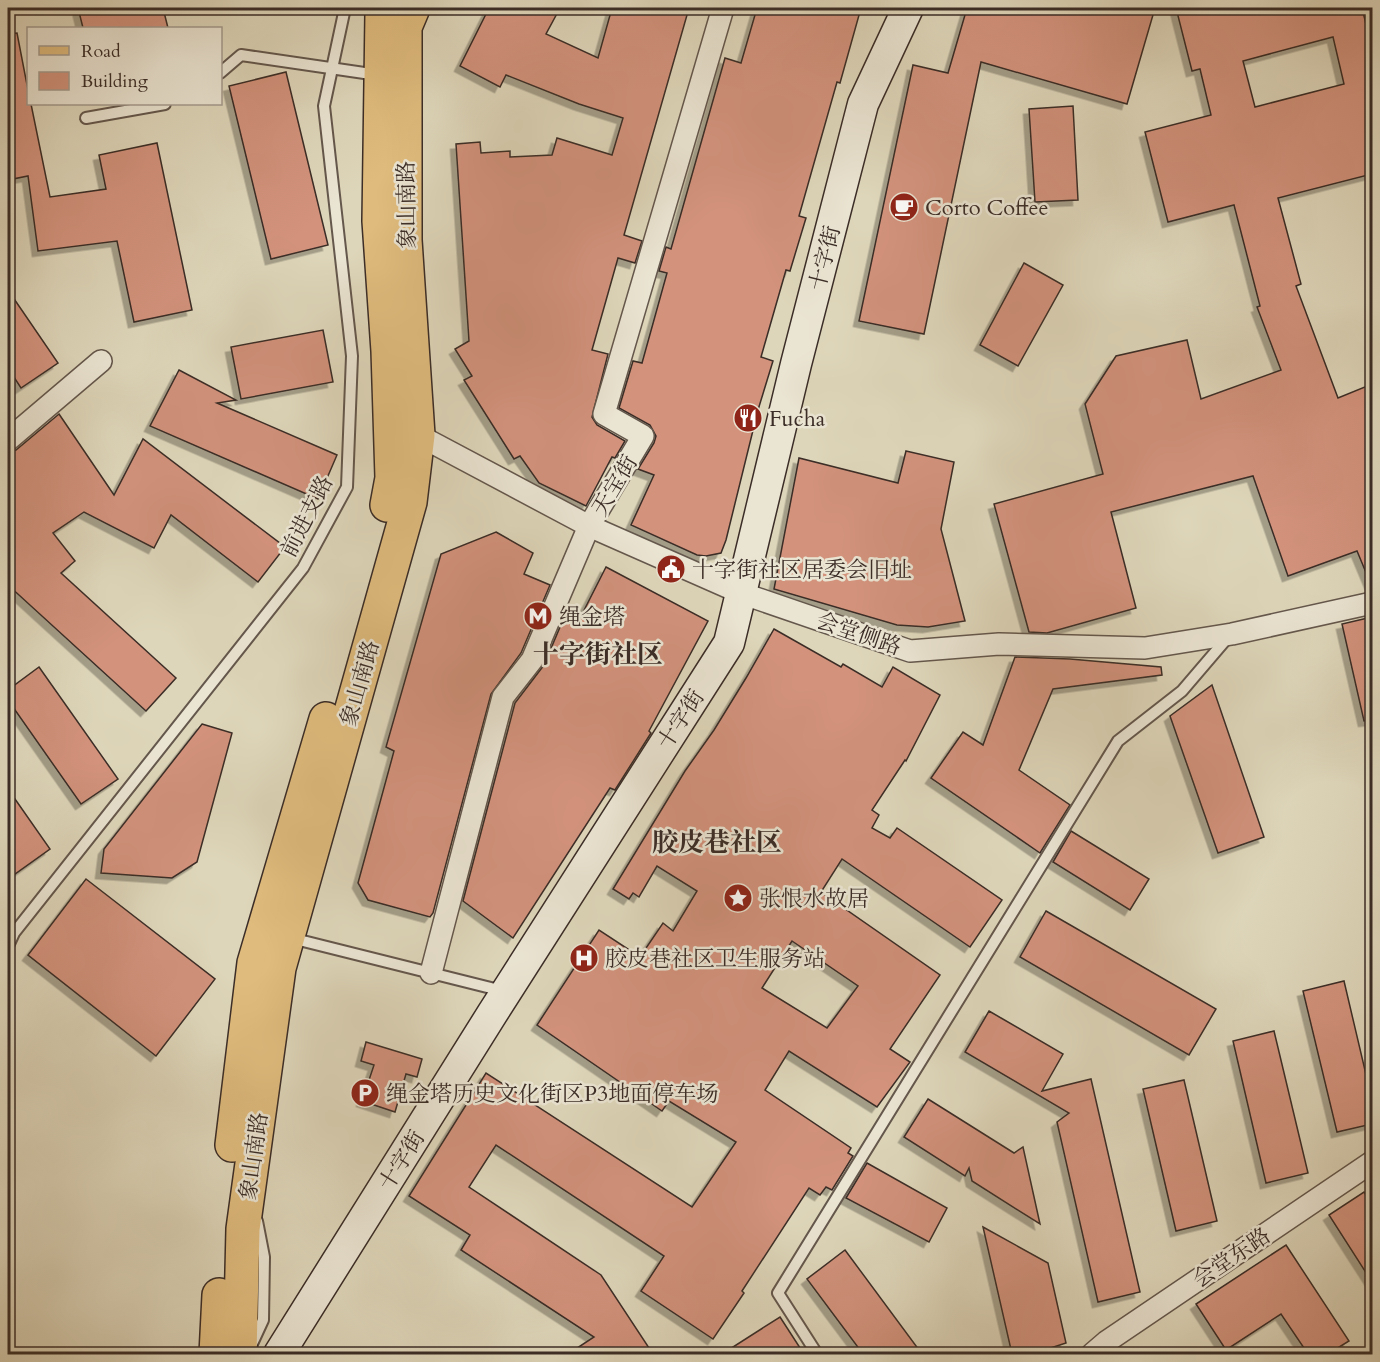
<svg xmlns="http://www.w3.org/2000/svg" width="1380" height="1362" font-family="Cardo,'Noto Serif SC',serif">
<defs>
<filter id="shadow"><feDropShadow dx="-5.5" dy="5.5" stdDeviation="0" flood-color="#0004"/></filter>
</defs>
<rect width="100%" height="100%" fill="#ded6ba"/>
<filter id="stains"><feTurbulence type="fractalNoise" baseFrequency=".00333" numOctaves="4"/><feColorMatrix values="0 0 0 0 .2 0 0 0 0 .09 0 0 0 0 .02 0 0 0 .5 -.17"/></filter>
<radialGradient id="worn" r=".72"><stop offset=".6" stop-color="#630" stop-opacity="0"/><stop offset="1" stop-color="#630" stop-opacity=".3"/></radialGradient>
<g fill="#d2927b" stroke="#3b2d27" stroke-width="1.5" fill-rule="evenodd" filter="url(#shadow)">
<path d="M78,8H163L168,28H83Z"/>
<path d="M489,8H560L546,34L598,58L612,8H689L624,235L642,241L635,263L618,258L592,350L608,354L592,417L597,425L625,441L615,458L612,457L586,506L539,483L520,456L514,459L464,380L472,376L455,349L469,341L456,144L480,142L481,153L510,151V157L552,155L557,138L612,155L623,118L579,104L506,75L500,87L460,66Z"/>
<path d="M757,8H861L840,83L837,82L799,216L806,218L790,271L786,270L761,357L773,361L758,410L726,540L721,553L706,556L697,555L631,525L654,475L638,469L654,443L656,436L650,425L619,408L633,361L642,363L667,273L659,271L666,247L671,249L725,58L741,63Z"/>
<path d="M967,8H1155L1127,104L981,62L924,334L859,321L913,65L948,73Z"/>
<path d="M1176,8H1362L1367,28L1370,27L1372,39V174L1278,198L1301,284L1296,286L1338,398L1372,384V587L1357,551L1288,576L1253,476L1111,512L1136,608L1047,633L1029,632L994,504L1103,474L1085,404L1116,356L1187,340L1201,399L1281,370L1257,307L1260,306L1234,205L1168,222L1145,132L1211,115L1200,69L1192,71ZM1333,37L1344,84L1255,107L1243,61Z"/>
<path d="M17,33L28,90V104H31L50,197L106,189L99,155L157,143L192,310L134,322L117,241L38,251L28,176L8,180V34Z"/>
<path d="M286,72L328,245L271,259L229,86Z"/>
<path d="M1073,106L1078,200L1035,202L1029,109Z"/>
<path d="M1024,263L1063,285L1018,366L980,345Z"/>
<path d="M8,290L58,363L21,388L8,368Z"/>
<path d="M323,330L333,382L241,399L231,347Z"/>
<path d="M179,370L236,400L217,403L337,455L318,499L150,426Z"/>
<path d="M59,414L114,495L143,439L285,547L258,582L171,515L154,548L84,512L53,533L75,561L61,573L176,678L146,711L8,585V452L16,450Z"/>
<path d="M906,451L954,462L941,529L965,621L928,627L897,625L774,589L799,458L898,483Z"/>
<path d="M496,532L533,553L524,574L550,585L521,653L491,694L433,913L430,917L368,900L358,883L394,751L386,747L441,554Z"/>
<path d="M606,567L708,621L649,731L651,733L615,790L610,788L513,938L463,901L515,703L544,665L563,620L576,626Z"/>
<path d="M1372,617V720L1364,721L1342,624Z"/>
<path d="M774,629L841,667L843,664L882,687L893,667L940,695L906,761L905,760L872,810L879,815L872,828L890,838L897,828L1002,900L970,947L842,859L821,892L940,975L890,1049L910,1062L877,1107L789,1051L765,1090L851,1148L848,1153L853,1156L832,1190L826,1187L820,1195L809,1188L742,1291L744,1293L713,1339L641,1291L664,1256L496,1145L469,1187L601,1275L653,1354H568L594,1337L461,1250L470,1235L409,1196L486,1073L692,1207L736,1142L669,1101L662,1111L537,1025L599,930L640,957L663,923L673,931L697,891L657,866L639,897L633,893L629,899L613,889L685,771L714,730L746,678ZM792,941L858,986L827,1028L762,988Z"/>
<path d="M1015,657L1070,659L1161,667L1162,675L1053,689L1019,770L1070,805L1040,853L931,778L963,732L983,745Z"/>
<path d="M39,667L118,779L81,804L8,700V690Z"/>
<path d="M1212,685L1264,837L1218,853L1170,716Z"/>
<path d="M202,724L232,733L197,862L172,878L101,873L104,849Z"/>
<path d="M8,789L50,849L8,879Z"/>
<path d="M1071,831L1149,879L1130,910L1053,862Z"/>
<path d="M86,879L215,979L156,1056L28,955Z"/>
<path d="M1046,911L1216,1009L1189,1055L1020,957Z"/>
<path d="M1344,981L1372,1100V1124L1337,1132L1303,991Z"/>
<path d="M989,1011L1063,1054L1042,1091L1091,1079L1140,1292L1098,1302L1057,1122L1069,1113L965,1052Z"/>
<path d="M1274,1031L1308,1173L1266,1183L1233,1041Z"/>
<path d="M366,1042L422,1059L417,1077L406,1074L395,1112L362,1101L374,1065L361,1061Z"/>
<path d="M1184,1080L1217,1221L1176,1231L1143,1089Z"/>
<path d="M928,1099L1014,1153L1023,1147L1040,1224L972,1181L969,1168L965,1176L904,1137Z"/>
<path d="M867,1163L947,1208L929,1242L846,1198Z"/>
<path d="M1364,1192L1372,1204V1282L1329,1215Z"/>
<path d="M983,1227L1048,1263L1066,1343L1032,1354H1012Z"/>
<path d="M1286,1245L1349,1341L1328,1354H1308L1281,1314L1226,1350L1196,1304Z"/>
<path d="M845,1250L922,1354H863L807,1279Z"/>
<path d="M780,1317L804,1354H722Z"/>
</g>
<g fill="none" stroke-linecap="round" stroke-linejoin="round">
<g stroke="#64574c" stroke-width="14">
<g id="lane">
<path d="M220,73L241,55L378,75"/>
<path d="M86,118L165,104"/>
<path d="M291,938L503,991"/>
<path d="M8,946L14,933L303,568L347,487L352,356L324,106L345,8"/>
<path d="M251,1346L263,1320L264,1257L257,1221"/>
<path d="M817,1354L778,1293L1118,741L1182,691L1229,636"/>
</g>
</g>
<g stroke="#64574c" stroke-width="24">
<g id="street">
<path d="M418,435L589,526L741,593L910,651L999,644L1145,648L1232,634L1372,603"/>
<path d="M8,440L101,361"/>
<path d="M431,973L503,697L532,660L589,526L643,436L604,414L723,8"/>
<path d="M1092,1354L1106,1342L1372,1162"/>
</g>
</g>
<g stroke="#3b2d27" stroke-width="33">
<path id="secondary" d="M279,1354L492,1014L729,643L796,364L863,104L908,8"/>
</g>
<g stroke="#3b2d27" stroke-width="36">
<g id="primary">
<path d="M384,8L382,13L379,221L388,351L392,478L387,505"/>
<path d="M232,1145L254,963L326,719"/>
<path d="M216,1354L219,1295"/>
<path d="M240,1354L243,1229L279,968L410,502L418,435L405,240V27L413,8"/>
</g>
</g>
<use href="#lane" stroke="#eae4d2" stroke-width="10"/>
<use href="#street" stroke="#eae4d2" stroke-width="21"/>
<use href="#secondary" stroke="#eae4d2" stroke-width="30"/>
<use href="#primary" stroke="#dfbb7d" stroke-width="33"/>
</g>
<defs>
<g id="cafe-disc" transform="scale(1.5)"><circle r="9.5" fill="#8f2418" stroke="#eae4d2"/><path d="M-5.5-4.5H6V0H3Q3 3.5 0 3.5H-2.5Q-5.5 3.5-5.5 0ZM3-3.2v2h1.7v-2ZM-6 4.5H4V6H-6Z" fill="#fff"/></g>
<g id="restaurant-disc" transform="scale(1.5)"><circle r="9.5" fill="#8f2418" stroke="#eae4d2"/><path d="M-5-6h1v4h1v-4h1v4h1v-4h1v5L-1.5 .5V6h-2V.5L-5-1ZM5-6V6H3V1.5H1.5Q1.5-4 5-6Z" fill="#fff"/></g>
<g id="civic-disc" transform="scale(1.5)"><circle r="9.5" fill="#8f2418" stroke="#eae4d2"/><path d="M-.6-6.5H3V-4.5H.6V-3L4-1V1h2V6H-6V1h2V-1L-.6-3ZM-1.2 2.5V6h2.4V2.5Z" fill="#fff"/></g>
<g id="metro-disc" transform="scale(1.5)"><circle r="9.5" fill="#8f2418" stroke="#eae4d2"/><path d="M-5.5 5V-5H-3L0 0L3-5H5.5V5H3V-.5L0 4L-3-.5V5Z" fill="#fff"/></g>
<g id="sight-disc" transform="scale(1.5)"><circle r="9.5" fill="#8f2418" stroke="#eae4d2"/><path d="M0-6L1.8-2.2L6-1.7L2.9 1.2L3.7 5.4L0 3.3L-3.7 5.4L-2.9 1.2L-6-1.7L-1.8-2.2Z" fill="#fff"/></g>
<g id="hospital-disc" transform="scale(1.5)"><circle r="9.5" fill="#8f2418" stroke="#eae4d2"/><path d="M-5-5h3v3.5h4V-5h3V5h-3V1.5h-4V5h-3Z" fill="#fff"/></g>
<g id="parking-disc" transform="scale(1.5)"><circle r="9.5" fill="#8f2418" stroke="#eae4d2"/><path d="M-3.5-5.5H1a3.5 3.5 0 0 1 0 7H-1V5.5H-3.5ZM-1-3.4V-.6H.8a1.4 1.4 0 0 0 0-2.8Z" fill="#fff"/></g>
</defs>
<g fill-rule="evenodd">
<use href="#cafe-disc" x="904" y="207"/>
<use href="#restaurant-disc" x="748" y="418"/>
<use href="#civic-disc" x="671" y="569"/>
<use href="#metro-disc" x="538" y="616"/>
<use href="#sight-disc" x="738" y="898"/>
<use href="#hospital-disc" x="584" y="958"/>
<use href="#parking-disc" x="365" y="1093"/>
</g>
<g text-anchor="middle" stroke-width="5" stroke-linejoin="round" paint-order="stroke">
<g font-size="22" fill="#3b2d27" stroke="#eae4d2">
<text transform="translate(406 205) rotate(-91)" y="8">象山南路</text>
<text transform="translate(824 258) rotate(-76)" y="8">十字街</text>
<text transform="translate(614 485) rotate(-59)" y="8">天宝街</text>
<text transform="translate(306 516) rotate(-63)" y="8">前进支路</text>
<text transform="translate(859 633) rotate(19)" y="8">会堂侧路</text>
<text transform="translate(359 683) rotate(-74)" y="8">象山南路</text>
<text transform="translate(680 719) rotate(-57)" y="8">十字街</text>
<text transform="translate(253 1156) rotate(-82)" y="8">象山南路</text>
<text transform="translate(401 1160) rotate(-58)" y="8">十字街</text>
<text transform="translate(1231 1257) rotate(-34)" y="8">会堂东路</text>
</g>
<g font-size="22" fill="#3b2d27" stroke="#eae4d2" text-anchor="start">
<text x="925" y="215">Corto Coffee</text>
<text x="769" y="426">Fucha</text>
<text x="692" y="577">十字街社区居委会旧址</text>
<text x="559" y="624">绳金塔</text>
<text x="759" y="906">张恨水故居</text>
<text x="605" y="966">胶皮巷社区卫生服务站</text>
<text x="386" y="1101">绳金塔历史文化街区P3地面停车场</text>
</g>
<g font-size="26" font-weight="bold" fill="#3b2d27" stroke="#eae4d2">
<text x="598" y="663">十字街社区</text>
<text x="717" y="851">胶皮巷社区</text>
</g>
</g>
<rect width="1380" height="1362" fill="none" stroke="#ded6ba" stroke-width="30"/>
<rect x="9" y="9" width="1362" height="1344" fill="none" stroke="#3b2d27" stroke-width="3"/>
<rect x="15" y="15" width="1350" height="1332" fill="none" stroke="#3b2d27" stroke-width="1.5"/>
<rect x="27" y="27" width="195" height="78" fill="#eae4d2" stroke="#a49b8e" stroke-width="1.5"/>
<rect x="39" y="46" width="30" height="9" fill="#dfbb7d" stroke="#a49b8e" stroke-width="1.5"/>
<text x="81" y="57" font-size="18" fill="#3b2d27">Road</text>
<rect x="39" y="72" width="30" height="18" fill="#d2927b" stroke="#a49b8e" stroke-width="1.5"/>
<text x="81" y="87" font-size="18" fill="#3b2d27">Building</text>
<rect width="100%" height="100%" filter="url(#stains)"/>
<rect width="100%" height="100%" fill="url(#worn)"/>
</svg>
